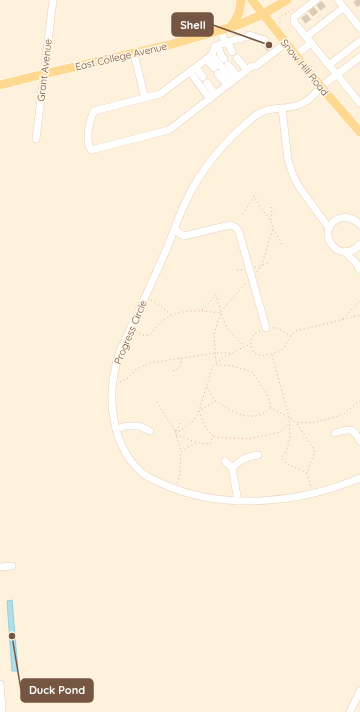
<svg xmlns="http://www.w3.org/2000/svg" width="360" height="712" font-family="Quicksand,sans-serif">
<rect width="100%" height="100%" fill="#fef2dc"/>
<path fill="#afdfe9" stroke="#95cfdc" d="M12,600L18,671H12L7,601Z"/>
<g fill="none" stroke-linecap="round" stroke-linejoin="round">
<g stroke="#dccbb6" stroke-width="7" stroke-dasharray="7 3.5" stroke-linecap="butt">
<path d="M356,0L360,5"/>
<path d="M319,3L325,11"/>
<path d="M311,9L318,17"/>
<path d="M304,16L310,24"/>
<path d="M266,44L270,49"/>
</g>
<g stroke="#e5cfbb" stroke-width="8">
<g id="minor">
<path d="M316,0L294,17V22L360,103"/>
<path d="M338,0L360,28"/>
<path d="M221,30L225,43L215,46L212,55L160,94L94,111C89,121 85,141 91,150L169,130L252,66H256L286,43"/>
<path d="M247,37L249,35L265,40L266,44"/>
<path d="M306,37L343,8"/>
<path d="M228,42L232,52"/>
<path d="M225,43L237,39H241"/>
<path d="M218,45L221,55L224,59"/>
<path d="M134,54L145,98"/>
<path d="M212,55L232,81"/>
<path d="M296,55L311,43"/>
<path d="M360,57C348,67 332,77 321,87C315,93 311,99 303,103C286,112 271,104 255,116C225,140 201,169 185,203C178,218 173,234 167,248C152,283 136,317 120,351C112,375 109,400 115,425C119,443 127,459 141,472C148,478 157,481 165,485C225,511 301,503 360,478"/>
<path d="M237,58L247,70"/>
<path d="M207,60L214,68"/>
<path d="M228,65L238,77"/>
<path d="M329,65L360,41"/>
<path d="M196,68L203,77"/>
<path d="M190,72L210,99"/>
<path d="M218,74L227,85"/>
<path d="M207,83L215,94"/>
<path d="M282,108L288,160L293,175L299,187L329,228"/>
<path d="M36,139L53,0"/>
<path d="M360,225C342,205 317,229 333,246C336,250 339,251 344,252C351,252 356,249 360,244"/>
<path d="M175,229L182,235L184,236L230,225C235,226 237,228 239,232L266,328"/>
<path d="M345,252L357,264L360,270"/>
<path d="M116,429L126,426H139L150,431"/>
<path d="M335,433C349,429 352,426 360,441"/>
<path d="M225,461L232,468"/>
<path d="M238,501L232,468C242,459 245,457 258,455"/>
<path d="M0,567L12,566"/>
<path d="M0,684L2,709H0"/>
<path d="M350,712L360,691"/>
</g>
</g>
<g stroke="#fff" stroke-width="10">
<g id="major">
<path d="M252,0L321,87L360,132"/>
<path d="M230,27C238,19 240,11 241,0"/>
<path d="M0,85L44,74L169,45L238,25L263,14L287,0"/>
</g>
</g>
<g stroke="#dab195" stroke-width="1" stroke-dasharray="1 3" stroke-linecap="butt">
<path d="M280,23V17L293,9"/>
<path d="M271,207L272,214L271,220"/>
<path d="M243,214L254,196L260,207L271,221L273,228L282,244V247"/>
<path d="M255,267L268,263"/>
<path d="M237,270H243"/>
<path d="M257,272L262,265L273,228"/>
<path d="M151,300L163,308L171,315"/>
<path d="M202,311L221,313L227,304L246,283"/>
<path d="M221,314L228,330L244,346"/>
<path d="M343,319L351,310L360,301"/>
<path d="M273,328L275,327L291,336"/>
<path d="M136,331L143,335H150C153,331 156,326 160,323C170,313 188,310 201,311L216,295L221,313L217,323L214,335L216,362L217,365L233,366L252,372L268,396L271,408"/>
<path d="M260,331C248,336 250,344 254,353L262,356L279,352L283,349L291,336L296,331L360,315"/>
<path d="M272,355L289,417L290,437L287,449L282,459L290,466L299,469L307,473"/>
<path d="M173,371C181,367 183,364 180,355"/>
<path d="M120,382L128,378L135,370L150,363L215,353H231"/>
<path d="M207,387L215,401"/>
<path d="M157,402L175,431L181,451"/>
<path d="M297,424L315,451L307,473L311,487"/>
<path d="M175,431H180L193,421L199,411L215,401C234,412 250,425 271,408L289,417L297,423L301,422L310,423L338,416L345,413L358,402L360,401"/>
<path d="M176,431L182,420"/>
<path d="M176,435L199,443L210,444L213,437L249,439L280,432L288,425"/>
<path d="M213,436L205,427L199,411L212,368C219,358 228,356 238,350C243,347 245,346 250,345"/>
<path d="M177,483L180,474L181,452L188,447L198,443"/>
</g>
<use href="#minor" stroke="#fff" stroke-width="7"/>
<use href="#major" stroke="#ffd992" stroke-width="9"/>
</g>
<g text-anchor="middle" stroke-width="3.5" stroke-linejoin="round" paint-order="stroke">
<g font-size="10" fill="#755643" stroke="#fff5e4">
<text transform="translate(121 56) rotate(-13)" y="4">East College Avenue</text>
<text transform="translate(305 67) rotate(51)" y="4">Snow Hill Road</text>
<text transform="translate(44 70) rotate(-83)" y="4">Grant Avenue</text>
<text transform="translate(130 332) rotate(-67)" y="4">Progress Circle</text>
</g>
</g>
<path fill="none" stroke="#755643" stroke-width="1.5" d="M269 45L213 25M12 636L21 690"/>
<g fill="#755643" stroke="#fff5e4" stroke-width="1.5">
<circle cx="269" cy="45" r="4"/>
<circle cx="12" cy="636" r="4"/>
</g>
<g fill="#755643" stroke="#755643" stroke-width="1.5">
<rect x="172" y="13" width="41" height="23" rx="4"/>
<rect x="21" y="679" width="72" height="23" rx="4"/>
</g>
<g font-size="11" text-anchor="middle" font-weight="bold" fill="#fff">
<text x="193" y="29">Shell</text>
<text x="57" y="694">Duck Pond</text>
</g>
</svg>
